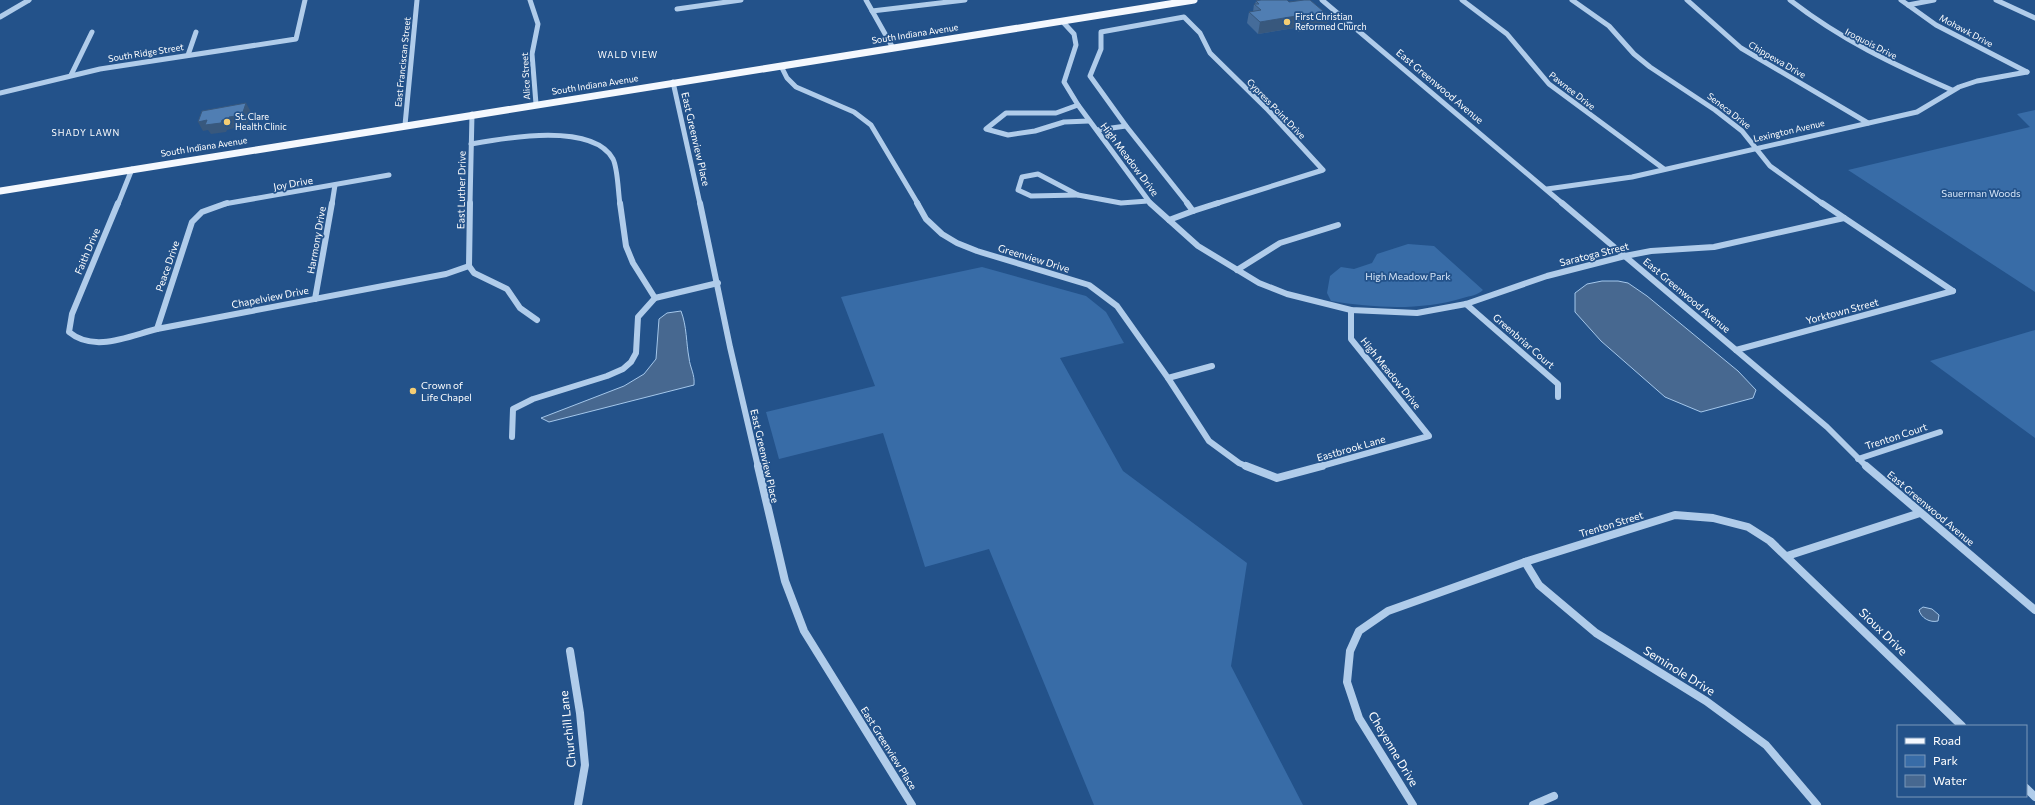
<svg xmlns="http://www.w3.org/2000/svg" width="2035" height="805" font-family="Commissioner,sans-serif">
<rect width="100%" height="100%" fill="#23528a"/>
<g fill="#386ca7">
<path d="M2035,110V292L1848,170L2030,127L2017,114Z"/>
<path d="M1408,244L1434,246L1483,290C1478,295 1470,296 1463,298C1420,311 1375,308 1331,301L1327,293L1330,276L1341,267L1354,269L1372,263L1377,254Z"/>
<path d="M982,267L1086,296L1106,312L1124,343L1060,358L1123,471L1247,563L1231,666L1303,805H1094L989,549L925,567L883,433L779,459L766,412L875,386L841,297Z"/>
<path d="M2035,330V438L1930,361Z"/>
</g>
<g fill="#476890" stroke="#a4c7eb">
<path d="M1602,281H1618L1628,283L1647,296L1738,371L1756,390L1753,398L1701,412L1665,397L1601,341L1575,312V293L1587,284Z"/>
<path d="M681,311C687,327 686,342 689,358C690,368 695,374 694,385L549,422L541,418L624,386L644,374L656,359L659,319L667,313Z"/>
<path d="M1923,607L1932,609L1939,615L1938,621C1930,623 1921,618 1919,610Z"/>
</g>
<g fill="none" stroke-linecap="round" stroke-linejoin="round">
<g stroke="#b0ccea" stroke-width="5">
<path d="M530,0L538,24L532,54L536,104"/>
<path d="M866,0L893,48"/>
<path d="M1322,0L1563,204"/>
<path d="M1462,0L1507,34L1549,84L1664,169"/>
<path d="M1572,0L1609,26L1634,54L1650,67L1715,110L1742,131L1770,166L1823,204"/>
<path d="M1687,0L1741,48L1868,123"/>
<path d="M1790,0C1840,39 1894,65 1952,90"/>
<path d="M1901,0L1936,25L2027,72"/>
<path d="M1996,0L2035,18"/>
<path d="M1908,5L1934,0"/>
<path d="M677,9L741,0"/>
<path d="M872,11L965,0"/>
<path d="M0,17L29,0"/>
<path d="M1062,21L1074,34L1076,45L1064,82L1078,105L1151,204"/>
<path d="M188,55L196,32"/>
<path d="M781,66L787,78L796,87L854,112L871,125L918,204"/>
<path d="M71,75L92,32"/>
<path d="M673,82L700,204"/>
<path d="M0,93L100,69L296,39L305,0"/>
<path d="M1078,105L1056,113H1006L986,129L1008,135L1035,131L1064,122L1089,121"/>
<path d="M405,125L417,0"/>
<path d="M1097,130L1126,126"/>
<path d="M471,144C505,138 592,122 613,159C618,169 618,192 620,204"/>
<path d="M1038,174L1078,195L1031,196L1018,190L1022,177Z"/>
<path d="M1547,189L1632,177L1917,112L1959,87L1977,81L2027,72"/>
<path d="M1078,195L1121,203L1148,201"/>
<path d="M118,204L132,169"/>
<path d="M224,204L389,175"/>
<path d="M332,204L335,185"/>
<path d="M470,204L472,114"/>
<path d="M1188,204L1126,126L1090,76L1101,49V32L1184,17L1200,33L1210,53L1268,110L1323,170L1215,204"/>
</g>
<g stroke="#b0ccea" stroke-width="6">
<path d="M118,203L72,314L69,332C94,353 129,336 157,329L446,274L469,266"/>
<path d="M620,203L626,246L633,263L655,298L718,283"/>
<path d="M700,203L730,347L758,467"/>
<path d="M917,203L926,219L942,234L957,243L977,251L1089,285L1117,306L1168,378L1209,441L1239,463L1248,467"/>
<path d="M1150,203L1198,246L1259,283L1287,294L1351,310L1417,313L1466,304L1547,276L1625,256L1651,251L1714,247L1844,218"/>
<path d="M1187,203L1193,211L1218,203"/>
<path d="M1562,203L1827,427L1867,467"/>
<path d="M1822,203L1953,291"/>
<path d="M1169,220L1193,211"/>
<path d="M469,266L470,203"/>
<path d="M469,266L474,273L507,289L520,308L537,320"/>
<path d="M1237,270L1280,243L1338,225"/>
<path d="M315,299L332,203"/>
<path d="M1466,304L1558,384V397"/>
<path d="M157,329L192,222L202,212L227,203"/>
<path d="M1736,350L1953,291"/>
<path d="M1168,378L1212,366"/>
<path d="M512,437L513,409L533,399L607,376L623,369L631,362L636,353L638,317L655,298"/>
<path d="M1858,459L1940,432"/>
<path d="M1318,467L1429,436L1351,339V310"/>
</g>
<g stroke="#b0ccea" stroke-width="8">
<path d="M758,466L785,581L804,631L912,805"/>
<path d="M1246,466L1277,478L1322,466"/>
<path d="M1866,466L2035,610"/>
<path d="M1787,556L1920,513"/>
<path d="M1525,562L1539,585L1596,633L1706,701L1766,745L1817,805"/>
<path d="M570,651L580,713L585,765L578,805"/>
<path d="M2026,788L2035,797"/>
<path d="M1413,805L1359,718L1347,682L1350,651L1359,631L1388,611L1525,562L1675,515L1713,518L1748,527L1770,541L1962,726"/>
<path d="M1533,805L1554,796"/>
</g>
<path stroke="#f4f8fe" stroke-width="7" d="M0,191L1194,0"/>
</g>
<path fill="#456c9a" d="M1256,1L1289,2L1329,16L1326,27L1299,32L1294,28L1258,34L1247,23L1249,12H1253L1254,4H1255Z"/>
<g fill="#38587d">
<path d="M1296,16L1294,28L1258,34L1260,22Z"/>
<path d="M1329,16L1326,27L1299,32L1301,21Z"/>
<path d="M246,103L251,112L247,124L235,126L234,128L227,130L226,132L211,134L208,130L203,131L198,122L229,117Z"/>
</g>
<g fill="#507eb3" stroke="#38587d">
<path d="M1261,0H1287L1289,2L1304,0H1310L1329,16L1301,21L1296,16L1260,22L1249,12L1261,10L1254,4H1259L1256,1Z"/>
<path d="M246,103L242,115L229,117V119L222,120L221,123L205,125L207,120L198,122L202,111Z"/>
</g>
<g fill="#f5cd73" stroke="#23528a" stroke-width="1.5">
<circle cx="1287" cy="22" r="4"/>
<circle cx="227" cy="122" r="4"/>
<circle cx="413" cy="391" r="4"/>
</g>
<g text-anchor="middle" stroke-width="3.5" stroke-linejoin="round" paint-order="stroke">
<g font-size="9" fill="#fff" stroke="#23528a" text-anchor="start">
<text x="1295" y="20">First Christian<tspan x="1295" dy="10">Reformed Church</tspan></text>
<text x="235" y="120">St. Clare<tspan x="235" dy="10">Health Clinic</tspan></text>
</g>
<g font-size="9" fill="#fff" stroke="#23528a">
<text transform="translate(1966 31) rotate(28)" y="3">Mohawk Drive</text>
<text transform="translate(915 34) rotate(-9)" y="3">South Indiana Avenue</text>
<text transform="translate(1871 44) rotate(27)" y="3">Iroquois Drive</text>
<text transform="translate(146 53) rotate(-9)" y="3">South Ridge Street</text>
<text transform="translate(1777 60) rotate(30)" y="3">Chippewa Drive</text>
<text transform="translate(403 62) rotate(-84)" y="3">East Franciscan Street</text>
<text transform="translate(526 76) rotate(-93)" y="3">Alice Street</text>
<text transform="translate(595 85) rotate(-9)" y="3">South Indiana Avenue</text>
<text transform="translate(1572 91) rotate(38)" y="3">Pawnee Drive</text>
<text transform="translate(1276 109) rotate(46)" y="3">Cypress Point Drive</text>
<text transform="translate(1729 111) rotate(38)" y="3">Seneca Drive</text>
<text transform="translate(1789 131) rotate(-13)" y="3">Lexington Avenue</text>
<text transform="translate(204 147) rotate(-9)" y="3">South Indiana Avenue</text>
</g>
<g font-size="9" letter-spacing="1" fill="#fff" stroke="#23528a">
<text x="628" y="58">WALD VIEW</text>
<text x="86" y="136">SHADY LAWN</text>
</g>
<g font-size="10" fill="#fff" stroke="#23528a">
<text transform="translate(1440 86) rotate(40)" y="4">East Greenwood Avenue</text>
<text transform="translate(696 139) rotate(77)" y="4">East Greenview Place</text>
<text transform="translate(1130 159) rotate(53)" y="4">High Meadow Drive</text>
<text transform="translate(293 183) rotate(-10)" y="4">Joy Drive</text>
<text transform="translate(461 190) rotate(-89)" y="4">East Luther Drive</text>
<text transform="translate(316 240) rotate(-80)" y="4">Harmony Drive</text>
<text transform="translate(87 251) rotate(-67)" y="4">Faith Drive</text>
<text transform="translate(1594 254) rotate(-14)" y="4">Saratoga Street</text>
<text transform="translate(1034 258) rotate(17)" y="4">Greenview Drive</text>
<text transform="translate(167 266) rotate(-71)" y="4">Peace Drive</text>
<text transform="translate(1687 295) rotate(40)" y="4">East Greenwood Avenue</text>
<text transform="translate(270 297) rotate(-11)" y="4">Chapelview Drive</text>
<text transform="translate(1842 311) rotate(-15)" y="4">Yorktown Street</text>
<text transform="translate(1524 341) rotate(41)" y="4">Greenbriar Court</text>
<text transform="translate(1391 373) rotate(51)" y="4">High Meadow Drive</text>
<text transform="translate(1896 436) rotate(-18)" y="4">Trenton Court</text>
<text transform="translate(1351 448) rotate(-16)" y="4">Eastbrook Lane</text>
<text transform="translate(765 456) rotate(77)" y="4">East Greenview Place</text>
<text transform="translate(1931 508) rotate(40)" y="4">East Greenwood Avenue</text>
<text transform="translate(1611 524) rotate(-17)" y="4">Trenton Street</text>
<text transform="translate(889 748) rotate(58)" y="4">East Greenview Place</text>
</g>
<g font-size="10" fill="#d5e5f8" stroke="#23528a">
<text x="1981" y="197">Sauerman Woods</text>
<text x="1408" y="280">High Meadow Park</text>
</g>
<g font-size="10" fill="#fff" stroke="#23528a" text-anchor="start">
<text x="421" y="389">Crown of<tspan x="421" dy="12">Life Chapel</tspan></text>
</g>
<g font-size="12" fill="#fff" stroke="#23528a">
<text transform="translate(1883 632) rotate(44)" y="4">Sioux Drive</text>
<text transform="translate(1679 671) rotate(32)" y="4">Seminole Drive</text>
<text transform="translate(568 729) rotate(-96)" y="4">Churchill Lane</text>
<text transform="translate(1393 749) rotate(59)" y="4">Cheyenne Drive</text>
</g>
</g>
<rect x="1897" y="725" width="130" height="72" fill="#23528a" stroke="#7b97b9"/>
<rect x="1905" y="738" width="20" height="6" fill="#f4f8fe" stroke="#7b97b9"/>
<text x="1933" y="745" font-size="12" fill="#ffffff">Road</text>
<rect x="1905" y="755" width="20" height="12" fill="#386ca7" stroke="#7b97b9"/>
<text x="1933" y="765" font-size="12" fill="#ffffff">Park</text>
<rect x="1905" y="775" width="20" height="12" fill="#476890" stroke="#7b97b9"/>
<text x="1933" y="785" font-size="12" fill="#ffffff">Water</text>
</svg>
